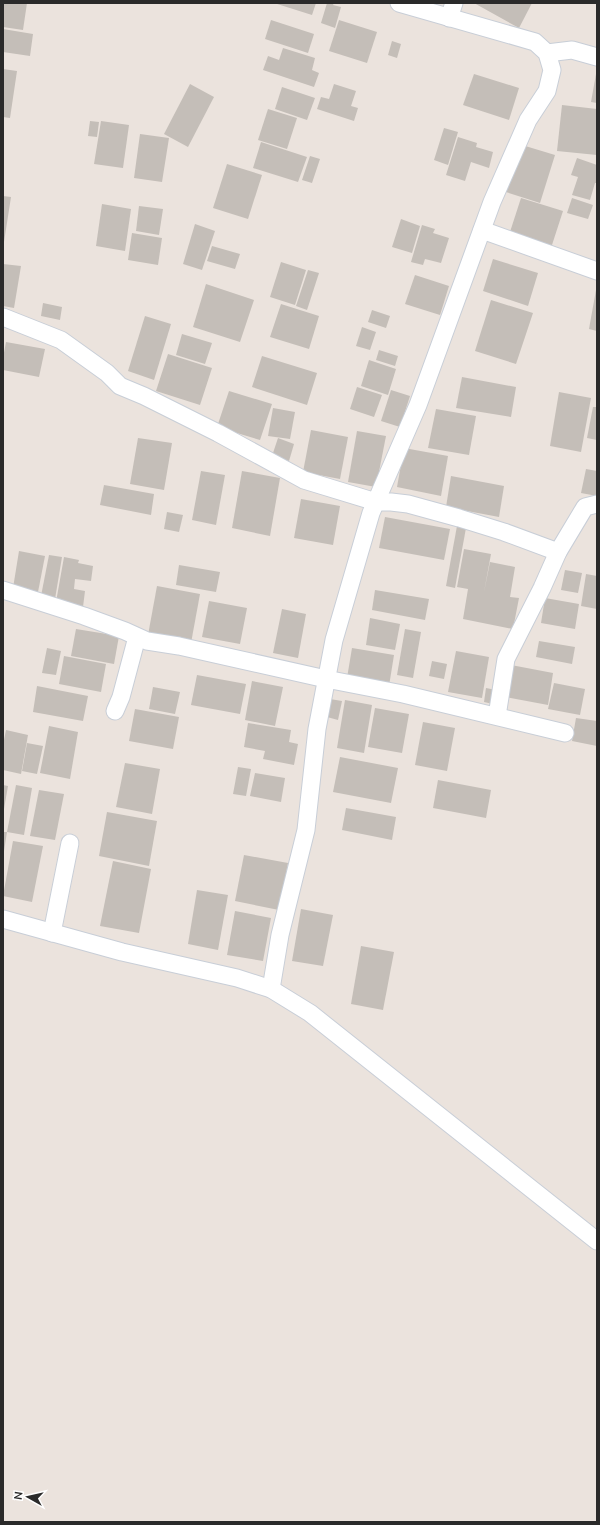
<svg xmlns="http://www.w3.org/2000/svg" width="600" height="1525" font-family="'Nunito Sans',sans-serif">
<rect width="100%" height="100%" fill="#ebe3dd"/>
<g fill="#c4beb8">
<path d="M3,3H27L23,30L3,27Z"/>
<path d="M274,3H316L312,15Z"/>
<path d="M327,3H334L333,5L341,7L335,28L321,23Z"/>
<path d="M474,3H532L519,28Z"/>
<path d="M271,20L314,34L308,53L265,39Z"/>
<path d="M339,20L377,32L367,63L329,51Z"/>
<path d="M3,29L33,34L30,56L3,52Z"/>
<path d="M392,41L401,44L397,58L388,55Z"/>
<path d="M283,48L315,58L312,70L319,73L314,87L263,70L268,56L279,60Z"/>
<path d="M3,69L17,71L10,118L3,117Z"/>
<path d="M474,74L519,88L509,120L463,105Z"/>
<path d="M596,74H597V103L591,102Z"/>
<path d="M190,84L214,97L188,147L164,134Z"/>
<path d="M334,84L356,91L351,106L358,108L354,121L317,109L321,97L329,99Z"/>
<path d="M282,87L315,98L307,120L275,109Z"/>
<path d="M562,105L597,109V155L557,151Z"/>
<path d="M268,109L297,118L287,149L258,140Z"/>
<path d="M90,121L99,122L97,137L88,136Z"/>
<path d="M101,121L129,125L123,168L94,164Z"/>
<path d="M444,128L458,132L448,165L434,160Z"/>
<path d="M140,134L169,138L162,182L134,178Z"/>
<path d="M458,137L477,143L476,147L493,152L489,168L471,162L465,181L446,175Z"/>
<path d="M261,142L307,157L298,182L253,168Z"/>
<path d="M522,145L555,155L540,203L506,192Z"/>
<path d="M310,156L320,159L312,183L302,180Z"/>
<path d="M577,158L597,165V183H595L590,200L572,195L578,177L571,175Z"/>
<path d="M227,164L262,175L248,219L213,208Z"/>
<path d="M3,196L11,197L4,242H3Z"/>
<path d="M521,198L563,211L551,248L509,235Z"/>
<path d="M572,198L593,205L588,219L567,213Z"/>
<path d="M102,204L131,209L125,251L96,246Z"/>
<path d="M139,206L163,209L159,235L136,231Z"/>
<path d="M401,219L420,226L412,253L392,247Z"/>
<path d="M195,224L215,231L202,270L183,264Z"/>
<path d="M422,225L435,229L433,233L449,238L441,263L425,259L423,265L411,262Z"/>
<path d="M132,233L162,238L158,265L128,260Z"/>
<path d="M212,246L240,254L235,269L207,261Z"/>
<path d="M493,259L538,273L528,306L483,291Z"/>
<path d="M281,262L306,270L295,305L270,297Z"/>
<path d="M3,264L21,266L14,308L3,306Z"/>
<path d="M308,270L319,273L307,310L296,306Z"/>
<path d="M415,275L449,286L440,315L405,304Z"/>
<path d="M206,284L254,300L240,342L193,327Z"/>
<path d="M596,290H597V331L589,329Z"/>
<path d="M491,300L533,313L516,364L475,351Z"/>
<path d="M43,303L62,307L60,320L41,316Z"/>
<path d="M281,304L319,316L309,349L270,337Z"/>
<path d="M372,310L390,316L386,328L368,322Z"/>
<path d="M145,316L171,324L154,380L128,371Z"/>
<path d="M362,327L376,332L370,350L356,346Z"/>
<path d="M182,334L212,343L205,364L176,355Z"/>
<path d="M6,342L45,349L39,377L3,370V358Z"/>
<path d="M379,350L398,356L395,366L376,360Z"/>
<path d="M168,354L212,368L200,405L156,391Z"/>
<path d="M262,356L317,373L307,405L252,387Z"/>
<path d="M369,360L396,369L388,395L361,386Z"/>
<path d="M462,377L516,387L511,417L456,408Z"/>
<path d="M357,387L382,395L374,417L350,409Z"/>
<path d="M391,390L410,396L400,427L381,421Z"/>
<path d="M229,391L272,404L260,440L217,427Z"/>
<path d="M559,392L591,398L581,452L550,446Z"/>
<path d="M593,407H597V440L587,438Z"/>
<path d="M273,408L295,412L290,439L268,436Z"/>
<path d="M436,409L476,416L469,455L428,448Z"/>
<path d="M311,430L348,437L340,479L303,472Z"/>
<path d="M357,431L386,436L376,487L348,482Z"/>
<path d="M138,438L172,443L164,490L130,484Z"/>
<path d="M278,438L294,444L289,461L272,456Z"/>
<path d="M404,448L448,456L441,496L397,487Z"/>
<path d="M586,469L597,471V496L581,493Z"/>
<path d="M201,471L225,475L216,525L192,520Z"/>
<path d="M242,471L280,478L270,536L232,528Z"/>
<path d="M451,476L504,486L499,517L446,507Z"/>
<path d="M104,485L154,494L151,515L100,505Z"/>
<path d="M301,499L340,506L333,545L294,538Z"/>
<path d="M167,512L183,515L179,532L164,529Z"/>
<path d="M385,517L450,529L444,560L379,548Z"/>
<path d="M457,526L466,528L455,588L446,586Z"/>
<path d="M464,549L491,554L484,592L490,562L515,567L510,597L519,598L513,629L463,619L468,589L457,587Z"/>
<path d="M19,551L45,556L38,592L13,588Z"/>
<path d="M49,555L62,557L55,599L41,596Z"/>
<path d="M64,557L79,560L78,563L93,566L91,581L75,579L74,589L85,591L83,607L56,602Z"/>
<path d="M179,565L220,572L216,592L176,585Z"/>
<path d="M565,570L582,573L578,593L561,590Z"/>
<path d="M586,574L597,576V609L581,606Z"/>
<path d="M157,586L200,594L191,643L148,635Z"/>
<path d="M375,590L429,599L425,620L372,610Z"/>
<path d="M545,598L579,604L575,629L541,623Z"/>
<path d="M209,601L247,608L240,644L202,637Z"/>
<path d="M282,609L306,614L298,658L273,653Z"/>
<path d="M370,618L400,624L395,650L366,645Z"/>
<path d="M76,629L119,636L114,664L71,656Z"/>
<path d="M405,629L421,632L413,678L397,675Z"/>
<path d="M539,641L575,647L572,664L536,657Z"/>
<path d="M47,648L61,651L56,675L42,673Z"/>
<path d="M352,648L394,655L389,686L347,678Z"/>
<path d="M456,651L489,657L482,698L448,692Z"/>
<path d="M64,656L106,664L101,692L59,684Z"/>
<path d="M432,661L447,664L444,679L429,676Z"/>
<path d="M511,665L553,673L548,705L506,697Z"/>
<path d="M197,675L246,684L240,714L191,705Z"/>
<path d="M252,681L283,687L275,726L245,720Z"/>
<path d="M554,683L585,689L580,715L548,709Z"/>
<path d="M37,686L88,696L83,721L33,712Z"/>
<path d="M153,687L180,692L175,714L149,709Z"/>
<path d="M486,688L496,690L493,704L484,702Z"/>
<path d="M330,699L342,701L338,720L327,717Z"/>
<path d="M345,700L372,705L364,753L337,748Z"/>
<path d="M375,708L409,714L402,753L368,747Z"/>
<path d="M135,709L179,717L173,749L129,741Z"/>
<path d="M576,718L597,721V746L572,741Z"/>
<path d="M423,722L455,728L447,771L415,765Z"/>
<path d="M248,723L291,730L289,742L298,744L294,765L263,759L265,751L244,747Z"/>
<path d="M49,726L78,732L70,779L40,773Z"/>
<path d="M6,730L28,735L21,774L3,770V745Z"/>
<path d="M27,743L43,746L37,774L22,771Z"/>
<path d="M340,757L398,768L391,803L333,792Z"/>
<path d="M125,763L160,769L152,814L116,807Z"/>
<path d="M238,767L251,769L246,796L233,794Z"/>
<path d="M255,773L285,778L281,802L250,796Z"/>
<path d="M438,780L491,790L486,818L433,808Z"/>
<path d="M3,785L8,786L4,809H3Z"/>
<path d="M16,785L32,788L24,835L7,832Z"/>
<path d="M39,790L64,794L55,840L30,836Z"/>
<path d="M346,808L396,817L392,840L342,830Z"/>
<path d="M107,812L157,821L149,866L99,856Z"/>
<path d="M3,832H7L4,851H3Z"/>
<path d="M13,841L43,846L32,902L3,896Z"/>
<path d="M244,855L288,863L279,910L235,901Z"/>
<path d="M113,861L151,869L139,933L100,926Z"/>
<path d="M197,890L228,895L218,950L188,944Z"/>
<path d="M301,909L333,915L323,966L292,961Z"/>
<path d="M235,911L271,918L263,961L227,955Z"/>
<path d="M361,946L394,952L383,1010L351,1004Z"/>
</g>
<g fill="none" stroke-linecap="round" stroke-linejoin="round">
<g stroke="#c8ced7" stroke-width="19">
<g id="minor">
<path d="M449,18L454,3"/>
<path d="M547,53L572,50L597,57"/>
<path d="M482,230L597,271"/>
<path d="M3,317L61,340L107,373L120,386L144,396L218,433L304,480L376,502H391L408,504L459,518L504,532L558,552"/>
<path d="M3,590L84,616L125,631L147,641L179,646L326,679L403,694L565,733"/>
<path d="M115,711L121,697L137,637"/>
<path d="M497,716L506,659L542,588L558,552L585,507L597,504"/>
<path d="M3,919L122,952L237,978L271,989L310,1013L597,1241"/>
<path d="M52,933L70,843"/>
<path d="M271,989L280,935L306,830L317,729L334,640L371,513L418,405L492,202L528,120L547,91L552,70L547,53L535,42L399,3"/>
</g>
</g>
<use href="#minor" stroke="#fff" stroke-width="17"/>
</g>
<rect width="600" height="1525" fill="none" stroke="#2a2a2a" stroke-width="8"/>
<g transform="translate(28 1497) rotate(278)" stroke="#ffffff" stroke-width="3" paint-order="stroke">
<path d="M0-3L7 15L0 10L-7 15Z" fill="#2a2a2a"/>
<text y="-6" font-size="11" font-weight="bold" text-anchor="middle" fill="#2a2a2a">N</text>
</g>
</svg>
